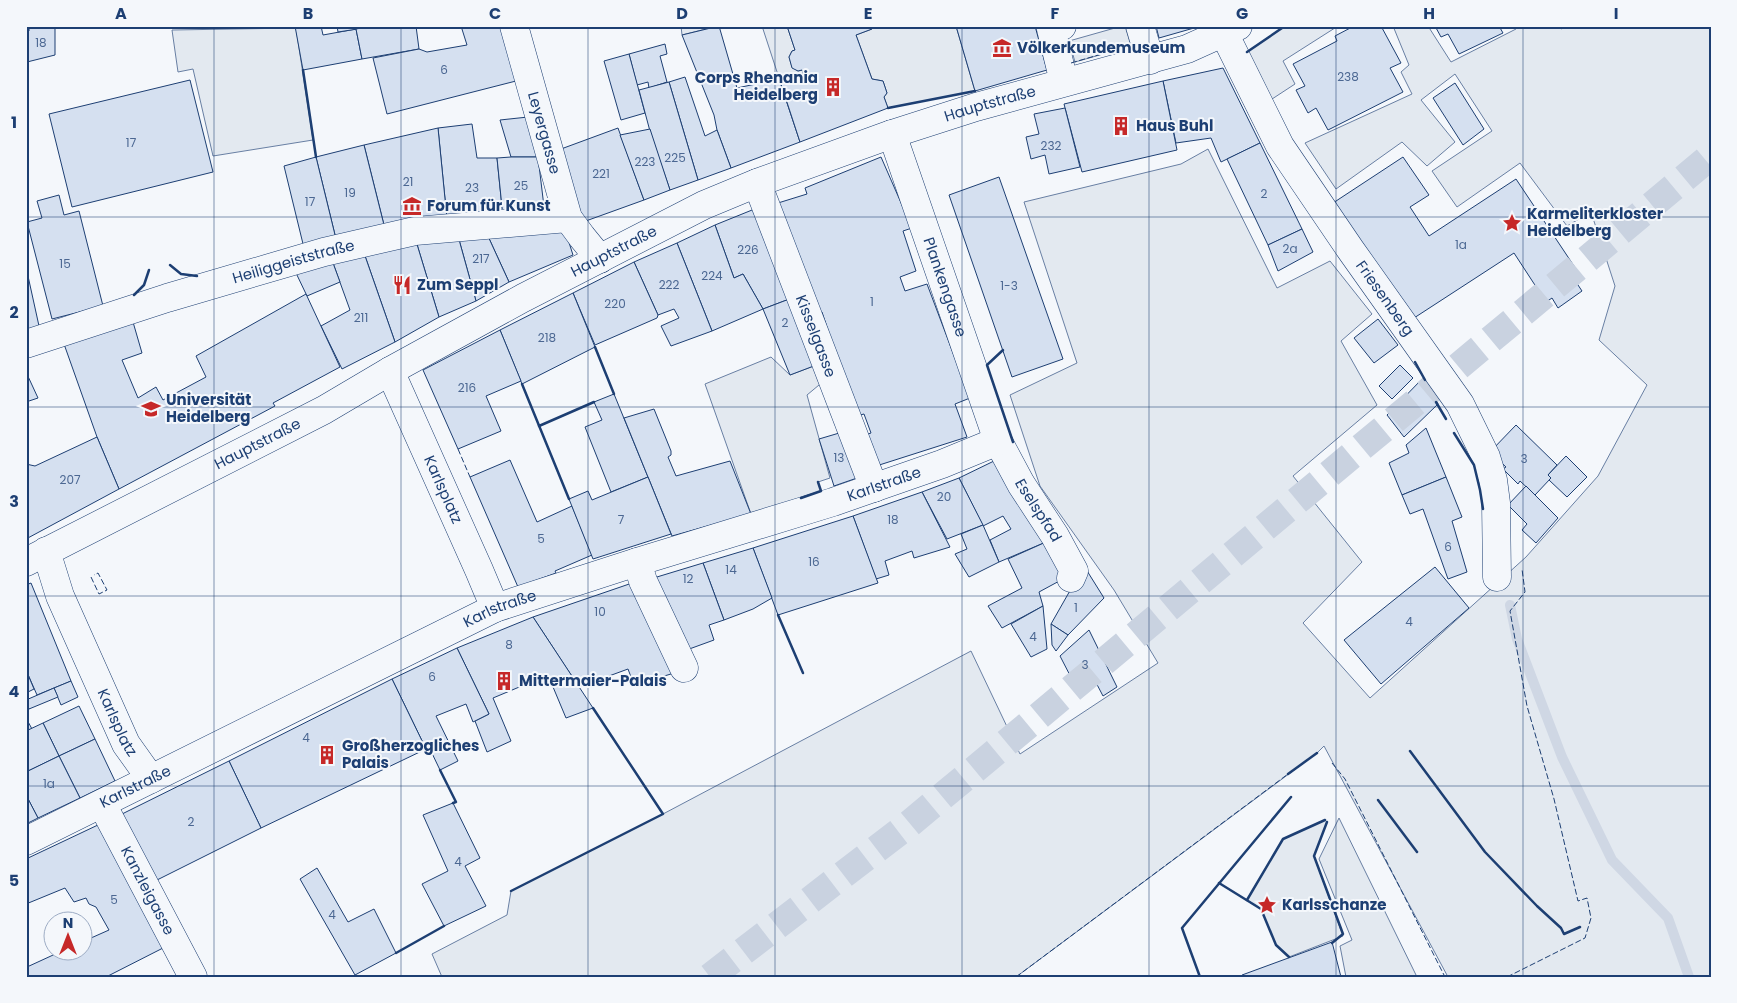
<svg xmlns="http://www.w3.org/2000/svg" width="1737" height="1003" font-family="Poppins,sans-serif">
<rect width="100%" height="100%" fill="#f4f7fb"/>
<g fill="#e3e9f0" stroke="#687fa3">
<path d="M681,26H718L682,35Z"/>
<path d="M762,26H787L795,50L792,51L789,57L792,67L798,71L802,70L803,73L780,81Z"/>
<path d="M871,26H956L975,91L888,108L884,97L887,93L883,81L872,79L856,35L872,29Z"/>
<path d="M1122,26H1125L1131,46L1075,62L1069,41Z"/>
<path d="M1285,26H1338L1283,61L1295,84L1269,101L1247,52Z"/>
<path d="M1393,26H1428L1451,62L1516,29L1515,26H1559L1561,29L1567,26H1711V977H1448L1324,746L1317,753L1016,977H442L432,954L507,915L511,891L663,814L971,651L1020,754L1158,663L1114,590L1040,486L1010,395L1077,363L1024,202L1181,164L1208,149L1277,288L1330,261L1372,314L1341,341L1377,405L1293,476L1362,562L1303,623L1370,698L1526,557L1598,476L1647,385L1599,340L1615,286L1591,212L1567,226L1520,163L1457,207L1432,171L1492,131L1455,74L1421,100L1455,142L1427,166L1402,142L1336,189L1305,143L1412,94L1401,72L1409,65Z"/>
<path d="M296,28L313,140L213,156L193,69L178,72L172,30Z"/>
<path d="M771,357L790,375L819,364L825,380L807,395L830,478L818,482L821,491L751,514L705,384Z"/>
<path d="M1339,818L1417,977H1346L1340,946L1352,940L1319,859Z"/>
<path d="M1325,820L1327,822L1314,856L1343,936L1289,957L1276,945L1261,909L1247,900L1283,839Z"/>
</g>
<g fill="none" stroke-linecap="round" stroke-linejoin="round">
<path stroke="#cfd7e4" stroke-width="10" d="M1510,605L1517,639L1562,757L1612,860L1668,918L1689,977"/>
</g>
<g fill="#d5e0f0" stroke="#1d3f73">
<path d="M29,26H55V55L27,62V31H29Z"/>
<path d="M295,26H321L323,35L356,29L362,59L303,70Z"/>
<path d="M337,26H364V28L338,32Z"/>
<path d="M372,26H416L419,49L362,59L356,29Z"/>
<path d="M461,26H500L516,81L387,114L373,58L419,49L427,52L467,45Z"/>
<path d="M719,26L737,88L779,79L800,142L731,168L717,130L714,115L682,35Z"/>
<path d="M787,26H871L872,29L856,35L872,79L883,81L887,93L884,97L888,108L800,142L780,81L803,73L802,70L798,71L792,68L789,57L792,51L795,50Z"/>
<path d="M956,26H1035L1047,70L975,91Z"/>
<path d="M1156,26H1201L1159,38Z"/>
<path d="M1354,26H1381L1401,63L1390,68L1403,92L1328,130L1316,108L1308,113L1296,90L1305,86L1293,64L1337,41L1335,36Z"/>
<path d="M1435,26H1499L1503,33L1459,54L1448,34L1441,37Z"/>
<path d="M665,44L667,54L660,56L667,82L649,88L648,82L637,85L629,54Z"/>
<path d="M629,54L645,113L621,120L604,61Z"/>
<path d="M1223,68L1260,143L1221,162L1211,138L1176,143L1163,81Z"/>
<path d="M685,77L705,136L717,130L731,168L698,180L669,82Z"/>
<path d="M190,80L213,172L72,207L49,114Z"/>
<path d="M1163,81L1177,150L1082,172L1064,104Z"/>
<path d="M669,82L698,180L670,190L651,135L639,90Z"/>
<path d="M1455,83L1484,129L1463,145L1433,98Z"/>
<path d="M1065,108L1080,167L1049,174L1045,155L1031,159L1026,137L1039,134L1034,114Z"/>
<path d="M528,117L538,157H511L500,120Z"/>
<path d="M472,124L477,158H497L503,217L447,219L438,128Z"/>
<path d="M438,128L447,219L385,229L364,145Z"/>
<path d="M618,128L644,200L583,222L561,149Z"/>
<path d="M650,129L670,190L644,200L620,135Z"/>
<path d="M1260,143L1302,229L1268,245L1227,159Z"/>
<path d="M364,145L385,229L336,239L316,157Z"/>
<path d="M316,157L336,239L304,248L284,166Z"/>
<path d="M511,157H538L545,215L503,217L497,158Z"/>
<path d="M881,157L912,228L903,231L916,271L900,277L905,291L927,284L970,398L955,404L967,437L873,467L863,436L871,433L864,414L856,416L822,312L815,314L778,203L807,194L805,188Z"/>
<path d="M1403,157L1429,195L1410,207L1429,236L1516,179L1582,278L1576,282L1582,291L1558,308L1552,298L1546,302L1514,253L1414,318L1333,203Z"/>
<path d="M999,177L1063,359L1012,377L949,195Z"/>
<path d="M59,195L64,215L79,211L103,306L52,319L27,222L42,218L37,201Z"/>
<path d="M757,208L792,298L763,309L743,274L734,278L715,225Z"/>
<path d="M715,225L734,278L743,274L763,309L712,331L677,243Z"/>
<path d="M1302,229L1313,252L1278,271L1268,245Z"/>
<path d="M565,230L573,255L509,282L487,234Z"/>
<path d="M487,234L509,282L476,301L458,236Z"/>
<path d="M458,236L476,301L439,317L416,241Z"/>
<path d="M416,241L439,317L395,342L364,253Z"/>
<path d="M677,243L712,331L671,346L661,326L679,318L674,309L658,315L634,262Z"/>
<path d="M364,253L395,342L342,369L321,326L350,310L333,263Z"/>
<path d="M634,262L658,315L657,318L595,345L573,293Z"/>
<path d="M333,263L340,282L307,296L296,273Z"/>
<path d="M26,276H28L39,326L26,330Z"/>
<path d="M573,293L595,347L522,384L500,330Z"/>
<path d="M306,294L340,367L273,403L275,406L119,489L97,437L64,344L133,322L142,353L122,360L138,398L156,387L163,400L206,377L196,356Z"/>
<path d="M792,298L819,364L790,375L763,309Z"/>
<path d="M1378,319L1398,345L1374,363L1354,338Z"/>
<path d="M500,330L521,381L486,396L501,431L458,449L423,370Z"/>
<path d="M1400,365L1413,378L1392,399L1379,386Z"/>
<path d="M26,372L38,398L26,402Z"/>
<path d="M1423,378L1438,404L1404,437L1387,415Z"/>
<path d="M614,394L648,477L611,492L585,427L602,420L594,402Z"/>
<path d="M654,409L671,451V455L668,457L676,476L730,461L751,514L672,536L624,418Z"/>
<path d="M1516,425L1557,465L1548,475L1551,478L1535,495L1520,481L1518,484L1503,469L1506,467L1490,452Z"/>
<path d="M1426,428L1446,477L1402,495L1389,463L1409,453L1406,445Z"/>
<path d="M846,431L860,477L834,486L819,439Z"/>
<path d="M97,437L119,489L26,539V464L35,466Z"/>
<path d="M1566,456L1587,477L1567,497L1549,480L1551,478L1548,475Z"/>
<path d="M510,460L537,522L572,506L592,555L555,571L556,573L518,587L470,477Z"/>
<path d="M994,461L1046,542L999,562L990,540L1011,529L1003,516L983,526L959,478Z"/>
<path d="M648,477L671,534L593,559L569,499L588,491L592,500Z"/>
<path d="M1446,477L1462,517L1452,521L1467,572L1448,579L1423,509L1410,514L1402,495Z"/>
<path d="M959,478L983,525L947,539L922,492Z"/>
<path d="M1526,486L1558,518L1536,543L1522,530L1527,524L1508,505Z"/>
<path d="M922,492L950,547L914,558L912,551L885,561L889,575L876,579L853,516Z"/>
<path d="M853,516L878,583L778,615L753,548Z"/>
<path d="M983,525L999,562L969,577L955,554L967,549L961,534Z"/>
<path d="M1046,542L1063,579L1039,592L1043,606L1002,628L988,606L1022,588L1008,559Z"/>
<path d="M753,548L772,598L753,609L724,620L703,563Z"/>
<path d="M703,563L724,620L709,625L714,640L681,652L647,580Z"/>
<path d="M1084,566L1104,598L1068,635L1051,624Z"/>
<path d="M1435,567L1469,608L1381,684L1344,640Z"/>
<path d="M638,581L681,671L634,685L628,669L579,687L533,617Z"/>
<path d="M31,583L71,681L37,695L26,670V585Z"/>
<path d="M1043,606L1047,649L1031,657L1011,624Z"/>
<path d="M533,617L593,708L566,718L548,675L493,698L511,741L487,752L475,721L489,714L457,648Z"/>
<path d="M1051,624L1068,635L1056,651L1052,645Z"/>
<path d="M1089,630L1117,687L1103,696L1091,673L1076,687L1060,656Z"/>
<path d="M457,648L489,714L473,722L466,704L436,716L458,761L440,770L429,747L426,749L392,679Z"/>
<path d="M26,670L34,689L26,693Z"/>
<path d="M392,679L426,749L261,828L229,761Z"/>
<path d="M71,681L78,697L61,705L54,688Z"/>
<path d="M54,688L58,697L29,709L26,700Z"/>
<path d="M79,706L95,739L59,756L43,723Z"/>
<path d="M26,718L32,729L26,731Z"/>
<path d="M43,723L59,756L26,772V731Z"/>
<path d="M95,739L115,781L80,798L59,756Z"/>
<path d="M59,756L80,798L38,818L26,795V772Z"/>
<path d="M229,761L261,828L155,881L120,815Z"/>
<path d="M26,795L38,818L26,824Z"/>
<path d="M453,803L480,858L465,866L486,906L444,926L422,884L448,871L423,815Z"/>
<path d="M100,824L165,947L106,977H26V964L27,967L64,950H82V942L109,930L96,907L89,904L86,898L74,902L65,888L26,904V859Z"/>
<path d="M317,868L348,922L374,909L396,953L355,975L300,879Z"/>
<path d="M1332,942L1341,977H1242V975Z"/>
</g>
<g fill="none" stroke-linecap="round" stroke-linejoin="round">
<path stroke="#c9d2e0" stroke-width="28" stroke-dasharray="28 14" stroke-linecap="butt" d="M710,977L908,825L1711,156"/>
<g stroke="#1d3f73" stroke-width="29">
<g id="minor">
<path id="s1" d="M514,26L568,218L582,237L600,259"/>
<path d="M1062,26L1051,29L1064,82"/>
<path d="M1140,26L1150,60"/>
<path id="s2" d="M1224,33L1280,146L1350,249L1460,404L1486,457L1493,480L1496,503L1497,577"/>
<path id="s3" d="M892,134L998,441L1021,484L1055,536L1074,571L1071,578"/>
<path id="s4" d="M757,183L874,488"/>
<path id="s5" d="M26,344L167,298L324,252L415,231L568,218"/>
<path id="s6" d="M390,371L479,570L495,608"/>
<path id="s7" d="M46,551L60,596L126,744L151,779"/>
<path id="s8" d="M26,562L324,410L390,371L523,298L704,205L757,183L892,134L976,107L1187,49L1238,26"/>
<path d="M637,562L643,581L684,668"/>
<path id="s9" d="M102,804L193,977"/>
<path id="s10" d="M26,841L495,608L637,562L833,502L942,464L998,441"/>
</g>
</g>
<use href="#minor" stroke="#f4f7fb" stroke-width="28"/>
<g stroke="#1d3f73" stroke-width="1" stroke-dasharray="6 2.5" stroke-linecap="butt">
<path d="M1071,63L1136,44"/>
<path d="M458,449L470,477"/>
<path d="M91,577L99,594L107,590L98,573L94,575"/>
<path d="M1332,763L1345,779L1445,977"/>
<path d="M1016,977L1288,774"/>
<path d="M1507,977L1585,938L1591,918L1587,898L1578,901L1554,799L1527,706L1510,611L1525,592L1522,569"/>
</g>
<g stroke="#1d3f73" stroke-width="2.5">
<path d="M1247,52L1285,26"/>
<path d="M303,70L316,157"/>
<path d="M888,108L975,91"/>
<path d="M170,265L181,274L197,276"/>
<path d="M134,295L144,285L149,270"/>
<path d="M595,347L614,394"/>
<path d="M1003,350L987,365L1013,442"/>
<path d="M1415,362L1425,380"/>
<path d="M522,384L569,499"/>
<path d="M1436,402L1446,419"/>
<path d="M539,426L594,402"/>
<path d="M1454,433L1474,465L1480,490L1483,509"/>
<path d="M801,498L821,491L818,482"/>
<path d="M778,615L803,673"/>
<path d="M1410,751L1485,852L1537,906L1561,928L1564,934L1580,927"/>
<path d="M440,770L456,802L453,803"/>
<path d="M1288,774L1317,753"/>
<path d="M1378,800L1417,852"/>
<path d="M1327,822L1314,856L1343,934L1332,943"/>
<path d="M1219,883L1261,909L1276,945L1289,957"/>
<path d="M511,891L663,814L593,708"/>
<path d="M1247,900L1283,839L1325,820"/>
<path d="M396,953L444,926"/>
<path d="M1200,977L1182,928L1291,797"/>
</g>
</g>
<path fill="none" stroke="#1d3f73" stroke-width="1" stroke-opacity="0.55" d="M214,26V977M401,26V977M588,26V977M775,26V977M962,26V977M1149,26V977M1336,26V977M1523,26V977M26,217H1711M26,407H1711M26,596H1711M26,786H1711"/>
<defs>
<g id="museum-bare" transform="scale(1.5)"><path d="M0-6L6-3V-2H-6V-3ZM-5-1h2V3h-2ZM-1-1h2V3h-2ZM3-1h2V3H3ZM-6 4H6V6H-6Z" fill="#c62828" stroke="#f4f7fb" stroke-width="2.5" paint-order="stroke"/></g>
<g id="building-bare" transform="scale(1.5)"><path d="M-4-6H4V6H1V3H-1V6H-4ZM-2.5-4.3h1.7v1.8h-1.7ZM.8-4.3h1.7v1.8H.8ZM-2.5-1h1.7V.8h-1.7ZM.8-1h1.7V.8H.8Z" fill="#c62828" stroke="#f4f7fb" stroke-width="2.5" paint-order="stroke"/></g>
<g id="sight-bare" transform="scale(1.5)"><path d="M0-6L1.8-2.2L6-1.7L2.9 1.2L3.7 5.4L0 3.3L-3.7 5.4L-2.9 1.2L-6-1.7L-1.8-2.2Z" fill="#c62828" stroke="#f4f7fb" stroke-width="2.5" paint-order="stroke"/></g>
<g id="restaurant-bare" transform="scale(1.5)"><path d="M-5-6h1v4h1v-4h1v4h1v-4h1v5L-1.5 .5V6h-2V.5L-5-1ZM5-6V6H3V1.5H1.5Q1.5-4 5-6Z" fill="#c62828" stroke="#f4f7fb" stroke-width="2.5" paint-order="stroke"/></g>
<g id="university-bare" transform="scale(1.5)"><path d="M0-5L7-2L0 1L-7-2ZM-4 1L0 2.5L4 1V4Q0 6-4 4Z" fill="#c62828" stroke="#f4f7fb" stroke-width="2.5" paint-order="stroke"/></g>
</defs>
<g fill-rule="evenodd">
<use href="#museum-bare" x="1002" y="48"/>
<use href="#building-bare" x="833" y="87"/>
<use href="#building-bare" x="1121" y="126"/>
<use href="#museum-bare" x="412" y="206"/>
<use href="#sight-bare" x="1512" y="223"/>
<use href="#restaurant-bare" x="402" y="285"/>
<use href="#university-bare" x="151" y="409"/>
<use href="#building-bare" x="504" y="681"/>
<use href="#building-bare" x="327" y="755"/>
<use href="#sight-bare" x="1267" y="905"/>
</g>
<g text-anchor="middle" stroke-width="4" stroke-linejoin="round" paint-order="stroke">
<g font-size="12" fill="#4b6792">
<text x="41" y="47">18</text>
<text x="444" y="74">6</text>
<text x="1348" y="81">238</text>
<text x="131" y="147">17</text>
<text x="1051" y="150">232</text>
<text x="675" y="162">225</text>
<text x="645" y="166">223</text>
<text x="601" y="178">221</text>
<text x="408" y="186">21</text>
<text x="521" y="190">25</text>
<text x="472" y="192">23</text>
<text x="350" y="197">19</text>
<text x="1264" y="198">2</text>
<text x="310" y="206">17</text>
<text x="1461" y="249">1a</text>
<text x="1290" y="253">2a</text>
<text x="748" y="254">226</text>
<text x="481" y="263">217</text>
<text x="65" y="268">15</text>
<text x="712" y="280">224</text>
<text x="669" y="289">222</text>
<text x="1009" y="290">1-3</text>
<text x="872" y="306">1</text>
<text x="615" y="308">220</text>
<text x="361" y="322">211</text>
<text x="785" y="327">2</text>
<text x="547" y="342">218</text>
<text x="467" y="392">216</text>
<text x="839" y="462">13</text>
<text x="1524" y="463">3</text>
<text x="70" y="484">207</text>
<text x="944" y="501">20</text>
<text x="621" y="524">7</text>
<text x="893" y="524">18</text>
<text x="541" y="543">5</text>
<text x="1448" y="551">6</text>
<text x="814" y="566">16</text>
<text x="731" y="574">14</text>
<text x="688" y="583">12</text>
<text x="1076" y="612">1</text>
<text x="600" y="616">10</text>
<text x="1409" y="626">4</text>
<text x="1033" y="641">4</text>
<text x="509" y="649">8</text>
<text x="1085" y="669">3</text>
<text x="432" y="681">6</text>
<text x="306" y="742">4</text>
<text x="49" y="788">1a</text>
<text x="191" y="826">2</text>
<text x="458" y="866">4</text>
<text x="114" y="904">5</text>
<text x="332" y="919">4</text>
</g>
<g font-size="15" font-weight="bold" fill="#1d3f73" stroke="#f4f7fb" text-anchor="start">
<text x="1017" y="53">Völkerkundemuseum</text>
<text x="818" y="83" text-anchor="end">Corps Rhenania<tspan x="818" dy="17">Heidelberg</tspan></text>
<text x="1136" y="131">Haus Buhl</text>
<text x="427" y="211">Forum für Kunst</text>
<text x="1527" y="219">Karmeliterkloster<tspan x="1527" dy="17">Heidelberg</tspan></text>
<text x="417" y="290">Zum Seppl</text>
<text x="166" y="405">Universität<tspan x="166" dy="17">Heidelberg</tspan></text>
<text x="519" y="686">Mittermaier-Palais</text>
<text x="342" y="751">Großherzogliches<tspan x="342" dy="17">Palais</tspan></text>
<text x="1282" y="910">Karlsschanze</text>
</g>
<g font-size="15" fill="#1d3f73" stroke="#f4f7fb">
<text dy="5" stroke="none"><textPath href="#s8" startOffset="1070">Hauptstraße</textPath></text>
<text dy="5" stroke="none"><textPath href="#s1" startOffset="111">Leyergasse</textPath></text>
<text dy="5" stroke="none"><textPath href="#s8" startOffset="665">Hauptstraße</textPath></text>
<text dy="5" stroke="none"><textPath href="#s5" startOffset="280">Heiliggeiststraße</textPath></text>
<text dy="5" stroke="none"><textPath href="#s3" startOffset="162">Plankengasse</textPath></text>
<text dy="5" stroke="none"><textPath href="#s2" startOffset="311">Friesenberg</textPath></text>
<text dy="5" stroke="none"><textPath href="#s4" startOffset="164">Kisselgasse</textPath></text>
<text dy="5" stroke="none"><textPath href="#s8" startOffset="260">Hauptstraße</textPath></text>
<text dy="5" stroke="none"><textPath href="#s10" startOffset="932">Karlstraße</textPath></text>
<text dy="5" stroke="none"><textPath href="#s6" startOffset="130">Karlsplatz</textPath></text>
<text dy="5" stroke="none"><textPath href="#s3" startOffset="405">Eselspfad</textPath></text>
<text dy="5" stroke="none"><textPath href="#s10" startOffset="528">Karlstraße</textPath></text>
<text dy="5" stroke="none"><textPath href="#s7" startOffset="186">Karlsplatz</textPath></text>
<text dy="5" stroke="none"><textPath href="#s10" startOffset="122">Karlstraße</textPath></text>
<text dy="5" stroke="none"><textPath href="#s9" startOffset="98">Kanzleigasse</textPath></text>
</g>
</g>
<rect width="1737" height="1003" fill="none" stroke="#f4f7fb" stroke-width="55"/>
<g transform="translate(68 936)"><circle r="24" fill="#f4f7fb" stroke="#9eadc5"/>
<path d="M0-4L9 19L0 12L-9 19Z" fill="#c62828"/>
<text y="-8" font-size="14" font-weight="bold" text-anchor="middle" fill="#1d3f73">N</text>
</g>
<rect x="28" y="28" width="1682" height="948" fill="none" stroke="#1d3f73" stroke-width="2"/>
<g font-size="16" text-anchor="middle" font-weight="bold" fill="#1d3f73">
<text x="121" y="19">A</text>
<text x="308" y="19">B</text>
<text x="495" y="19">C</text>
<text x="682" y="19">D</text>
<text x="868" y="19">E</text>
<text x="1055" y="19">F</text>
<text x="1242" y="19">G</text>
<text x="1429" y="19">H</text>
<text x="1616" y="19">I</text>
<text x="14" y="128">1</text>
<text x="14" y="318">2</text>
<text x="14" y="507">3</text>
<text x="14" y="697">4</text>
<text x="14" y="886">5</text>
</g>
</svg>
